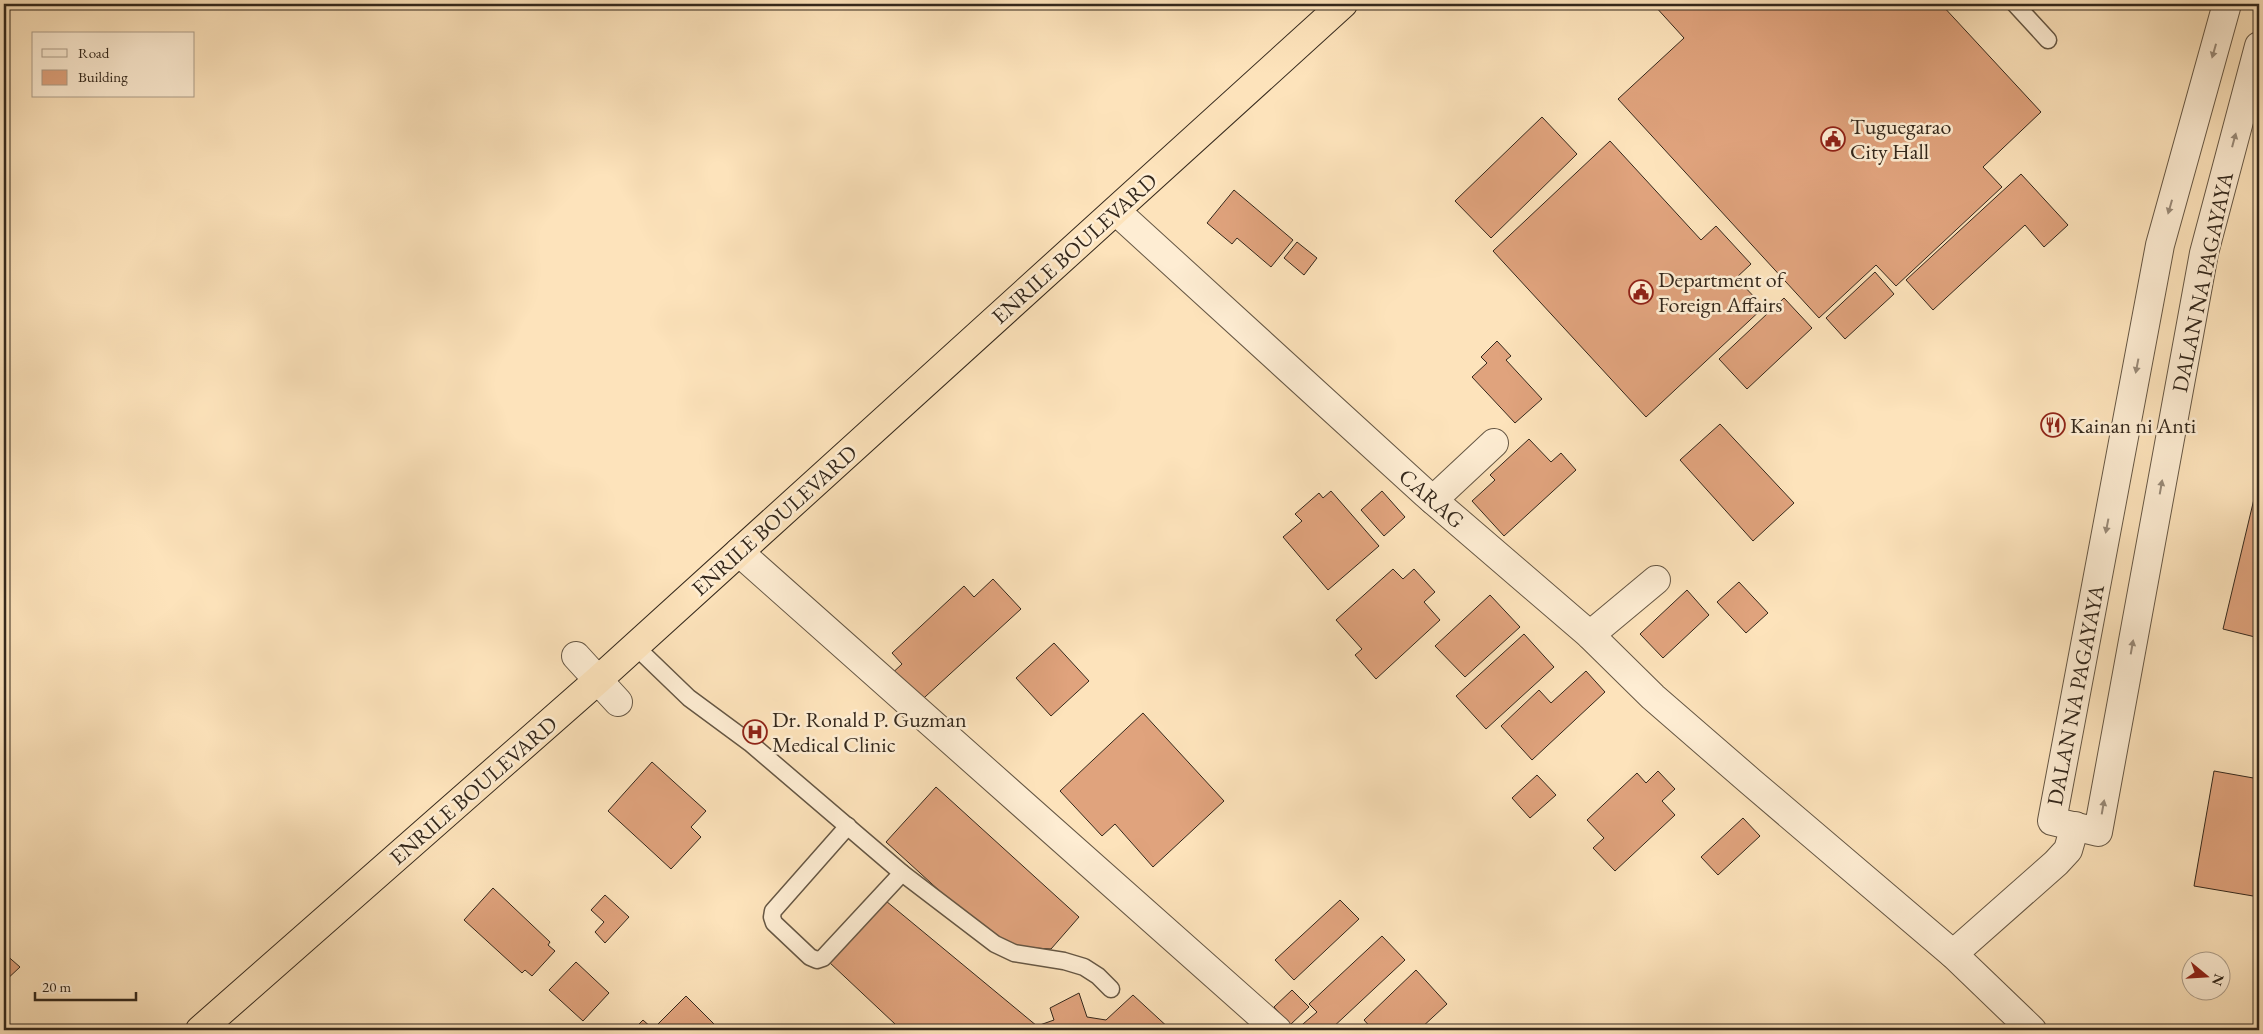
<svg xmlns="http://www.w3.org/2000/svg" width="2263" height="1034" font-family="'EB Garamond',serif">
<rect width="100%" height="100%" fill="#fde3bb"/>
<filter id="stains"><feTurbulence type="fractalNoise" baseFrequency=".004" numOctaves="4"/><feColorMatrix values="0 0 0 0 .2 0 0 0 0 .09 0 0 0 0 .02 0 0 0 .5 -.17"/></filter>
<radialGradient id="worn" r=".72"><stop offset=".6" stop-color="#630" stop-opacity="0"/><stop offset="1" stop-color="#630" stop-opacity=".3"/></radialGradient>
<g fill="#e0a37d" stroke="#34281c">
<path d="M1655,4H1941L2041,112L1983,167L2002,187L1896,286L1876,265L1819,318L1618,99L1684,38L1654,5Z"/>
<path d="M1542,117L1577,154L1491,238L1455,201Z"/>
<path d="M1610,141L1701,240L1716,226L1751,264L1736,278L1764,307L1646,417L1493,251Z"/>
<path d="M2021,174L2068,225L2044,247L2025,225L1933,310L1906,280Z"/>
<path d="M1234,190L1293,240L1271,267L1237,238L1232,244L1207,223Z"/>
<path d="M1297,242L1317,258L1304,275L1284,258Z"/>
<path d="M1875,272L1894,294L1845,339L1826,318Z"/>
<path d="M1784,298L1812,328L1747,389L1719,359Z"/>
<path d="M1497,341L1511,356L1506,360L1542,399L1515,423L1472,377L1487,363L1481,357Z"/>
<path d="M1720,424L1794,503L1753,541L1680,460Z"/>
<path d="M1529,439L1551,462L1561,453L1576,470L1504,536L1472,501L1495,480L1490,475Z"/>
<path d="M1331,491L1379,546L1328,590L1283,537L1302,521L1295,514L1319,493L1323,498Z"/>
<path d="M1382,491L1405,517L1384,536L1361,510Z"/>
<path d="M2254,499L2259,501V638L2223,629Z"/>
<path d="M1393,569L1403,579L1414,569L1435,592L1424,602L1440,620L1376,679L1355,655L1362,649L1336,620Z"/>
<path d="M993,579L1021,609L914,707L887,678L902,664L892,653L964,586L974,597Z"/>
<path d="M1739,582L1768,613L1746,633L1717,602Z"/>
<path d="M1687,590L1709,615L1663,658L1640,634Z"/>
<path d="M1490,595L1520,627L1465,677L1435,646Z"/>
<path d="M1524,634L1554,667L1486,729L1456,696Z"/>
<path d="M1054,643L1089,681L1051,716L1016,678Z"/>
<path d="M1586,671L1605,692L1532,760L1501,726L1539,690L1551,703Z"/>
<path d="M1143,713L1224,801L1153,867L1115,824L1102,836L1060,791Z"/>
<path d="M652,762L706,811L691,827L701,837L671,869L608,811Z"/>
<path d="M1658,771L1675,789L1662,801L1675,815L1615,871L1593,848L1604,838L1587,820L1637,773L1646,783Z"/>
<path d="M2214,771L2259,779V897L2194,886Z"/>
<path d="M1537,775L1556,795L1530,818L1512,798Z"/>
<path d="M936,787L1079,917L1051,949L1000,946L886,842Z"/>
<path d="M1743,818L1760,836L1718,875L1701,857Z"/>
<path d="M493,888L550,942L548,945L555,951L532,976L525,970L522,973L464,920Z"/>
<path d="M605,895L629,917L605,943L595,932L604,922L591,910Z"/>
<path d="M1340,900L1359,919L1294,980L1275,960Z"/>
<path d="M886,901L1037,1026L1054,1020L1050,1008L1079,993L1087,1017L1106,1020L1133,995L1171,1030H890L895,1024L829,962Z"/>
<path d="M1382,936L1405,960L1330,1030H1296L1317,1012L1309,1004Z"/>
<path d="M4,953L20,967L4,982Z"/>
<path d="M576,962L609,993L583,1021L549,990Z"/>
<path d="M1416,970L1447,1004L1419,1030H1373L1364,1020Z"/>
<path d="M1292,990L1309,1007L1290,1025L1274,1007Z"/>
<path d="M686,996L720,1030H633L643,1020L653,1029Z"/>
</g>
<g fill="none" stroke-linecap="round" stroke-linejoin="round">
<g stroke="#665744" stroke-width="19">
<g id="lane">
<path d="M2015,4L2048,40"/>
<path d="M635,646L689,698L750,743L902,873L995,944L1014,953L1064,961L1084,967L1098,976L1111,989"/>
<path d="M848,826L773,911L772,917L774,923L810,957L817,960L823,958L902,873"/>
</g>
</g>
<g stroke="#665744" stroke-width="30">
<g id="street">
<path d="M2227,4L2160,245L2052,821L2098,832L2204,253L2259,46"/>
<path d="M1116,211L1426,494L1590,635L1653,697L1751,782L1953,954L2032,1030"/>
<path d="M1433,500L1494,443"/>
<path d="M739,552L1277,1030"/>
<path d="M1590,635L1656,580"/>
<path d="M576,656L618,702"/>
<path d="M1953,954L2056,863L2068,850L2075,826"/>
</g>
</g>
<g stroke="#34281c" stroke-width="30">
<path id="highway" d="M200,1030L598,680L1343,4"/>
</g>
<use href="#lane" stroke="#feedd3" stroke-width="16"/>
<use href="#street" stroke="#feedd3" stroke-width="28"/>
<use href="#highway" stroke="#fde3bb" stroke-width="28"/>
</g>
<defs><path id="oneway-solid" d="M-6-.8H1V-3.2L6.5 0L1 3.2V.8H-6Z" transform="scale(1.25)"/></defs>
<g fill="#998a78">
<use href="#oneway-solid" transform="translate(2214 51) rotate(106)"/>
<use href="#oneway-solid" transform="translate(2234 140) rotate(-75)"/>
<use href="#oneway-solid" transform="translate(2170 207) rotate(106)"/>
<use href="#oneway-solid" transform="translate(2137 366) rotate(101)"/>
<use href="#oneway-solid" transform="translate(2161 487) rotate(-80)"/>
<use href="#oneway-solid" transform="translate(2107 526) rotate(101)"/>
<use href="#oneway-solid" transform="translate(2132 647) rotate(-80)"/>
<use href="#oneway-solid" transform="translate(2103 807) rotate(-80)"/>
</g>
<defs>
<g id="civic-ring" transform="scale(1.25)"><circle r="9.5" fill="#feedd3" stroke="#8f2418" stroke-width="1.5"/><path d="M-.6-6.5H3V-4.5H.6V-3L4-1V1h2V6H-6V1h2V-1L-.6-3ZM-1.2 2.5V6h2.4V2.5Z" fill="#8f2418"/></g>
<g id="restaurant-ring" transform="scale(1.25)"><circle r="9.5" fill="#feedd3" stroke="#8f2418" stroke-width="1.5"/><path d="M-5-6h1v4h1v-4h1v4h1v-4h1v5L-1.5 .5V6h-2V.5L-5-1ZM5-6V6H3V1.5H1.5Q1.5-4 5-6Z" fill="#8f2418"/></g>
<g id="hospital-ring" transform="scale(1.25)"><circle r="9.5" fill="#feedd3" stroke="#8f2418" stroke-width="1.5"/><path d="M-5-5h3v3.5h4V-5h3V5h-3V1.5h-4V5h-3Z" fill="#8f2418"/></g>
</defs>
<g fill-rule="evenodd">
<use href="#civic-ring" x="1833" y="139"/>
<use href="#civic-ring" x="1641" y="292"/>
<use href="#restaurant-ring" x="2053" y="425"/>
<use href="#hospital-ring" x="755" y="732"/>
</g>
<g text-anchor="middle" stroke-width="5" stroke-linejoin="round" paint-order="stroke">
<g font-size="22" fill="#34281c" stroke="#feedd3" text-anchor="start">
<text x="1850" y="134">Tuguegarao<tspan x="1850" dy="25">City Hall</tspan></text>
<text x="1658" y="287">Department of<tspan x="1658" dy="25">Foreign Affairs</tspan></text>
<text x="2070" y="433">Kainan ni Anti</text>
<text x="772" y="727">Dr. Ronald P. Guzman<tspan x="772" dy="25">Medical Clinic</tspan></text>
</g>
<g font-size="22" fill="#34281c" stroke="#feedd3">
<text transform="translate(1074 248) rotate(-42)" y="8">ENRILE BOULEVARD</text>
<text transform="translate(2202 282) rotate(-78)" y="8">DALAN NA PAGAYAYA</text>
<text transform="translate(1432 498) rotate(41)" y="8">CARAG</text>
<text transform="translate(774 520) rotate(-42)" y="8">ENRILE BOULEVARD</text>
<text transform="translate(2075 695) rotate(-79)" y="8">DALAN NA PAGAYAYA</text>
<text transform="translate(473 790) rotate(-41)" y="8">ENRILE BOULEVARD</text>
</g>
</g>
<rect width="2263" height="1034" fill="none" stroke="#fde3bb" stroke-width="20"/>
<rect x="5" y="5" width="2253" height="1024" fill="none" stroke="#34281c" stroke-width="2.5"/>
<rect x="10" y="10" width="2243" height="1014" fill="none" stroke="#34281c"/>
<rect x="32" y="32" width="162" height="65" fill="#feedd3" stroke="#ad9e8a"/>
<rect x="42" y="49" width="25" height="8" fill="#feedd3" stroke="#ad9e8a"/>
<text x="78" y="58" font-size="15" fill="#34281c">Road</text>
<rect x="42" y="70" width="25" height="15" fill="#e0a37d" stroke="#ad9e8a"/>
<text x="78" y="82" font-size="15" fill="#34281c">Building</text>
<g transform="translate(2206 976) rotate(108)"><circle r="24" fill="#feedd3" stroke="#ad9e8a"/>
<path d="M0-4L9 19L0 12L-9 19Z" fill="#8f2418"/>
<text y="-8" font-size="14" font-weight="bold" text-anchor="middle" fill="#34281c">N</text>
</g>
<path d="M35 992v8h101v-8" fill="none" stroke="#34281c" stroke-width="2.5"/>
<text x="42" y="992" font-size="15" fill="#34281c" stroke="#feedd3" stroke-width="4" paint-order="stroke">20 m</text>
<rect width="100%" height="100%" filter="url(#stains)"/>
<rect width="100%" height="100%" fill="url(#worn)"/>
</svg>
